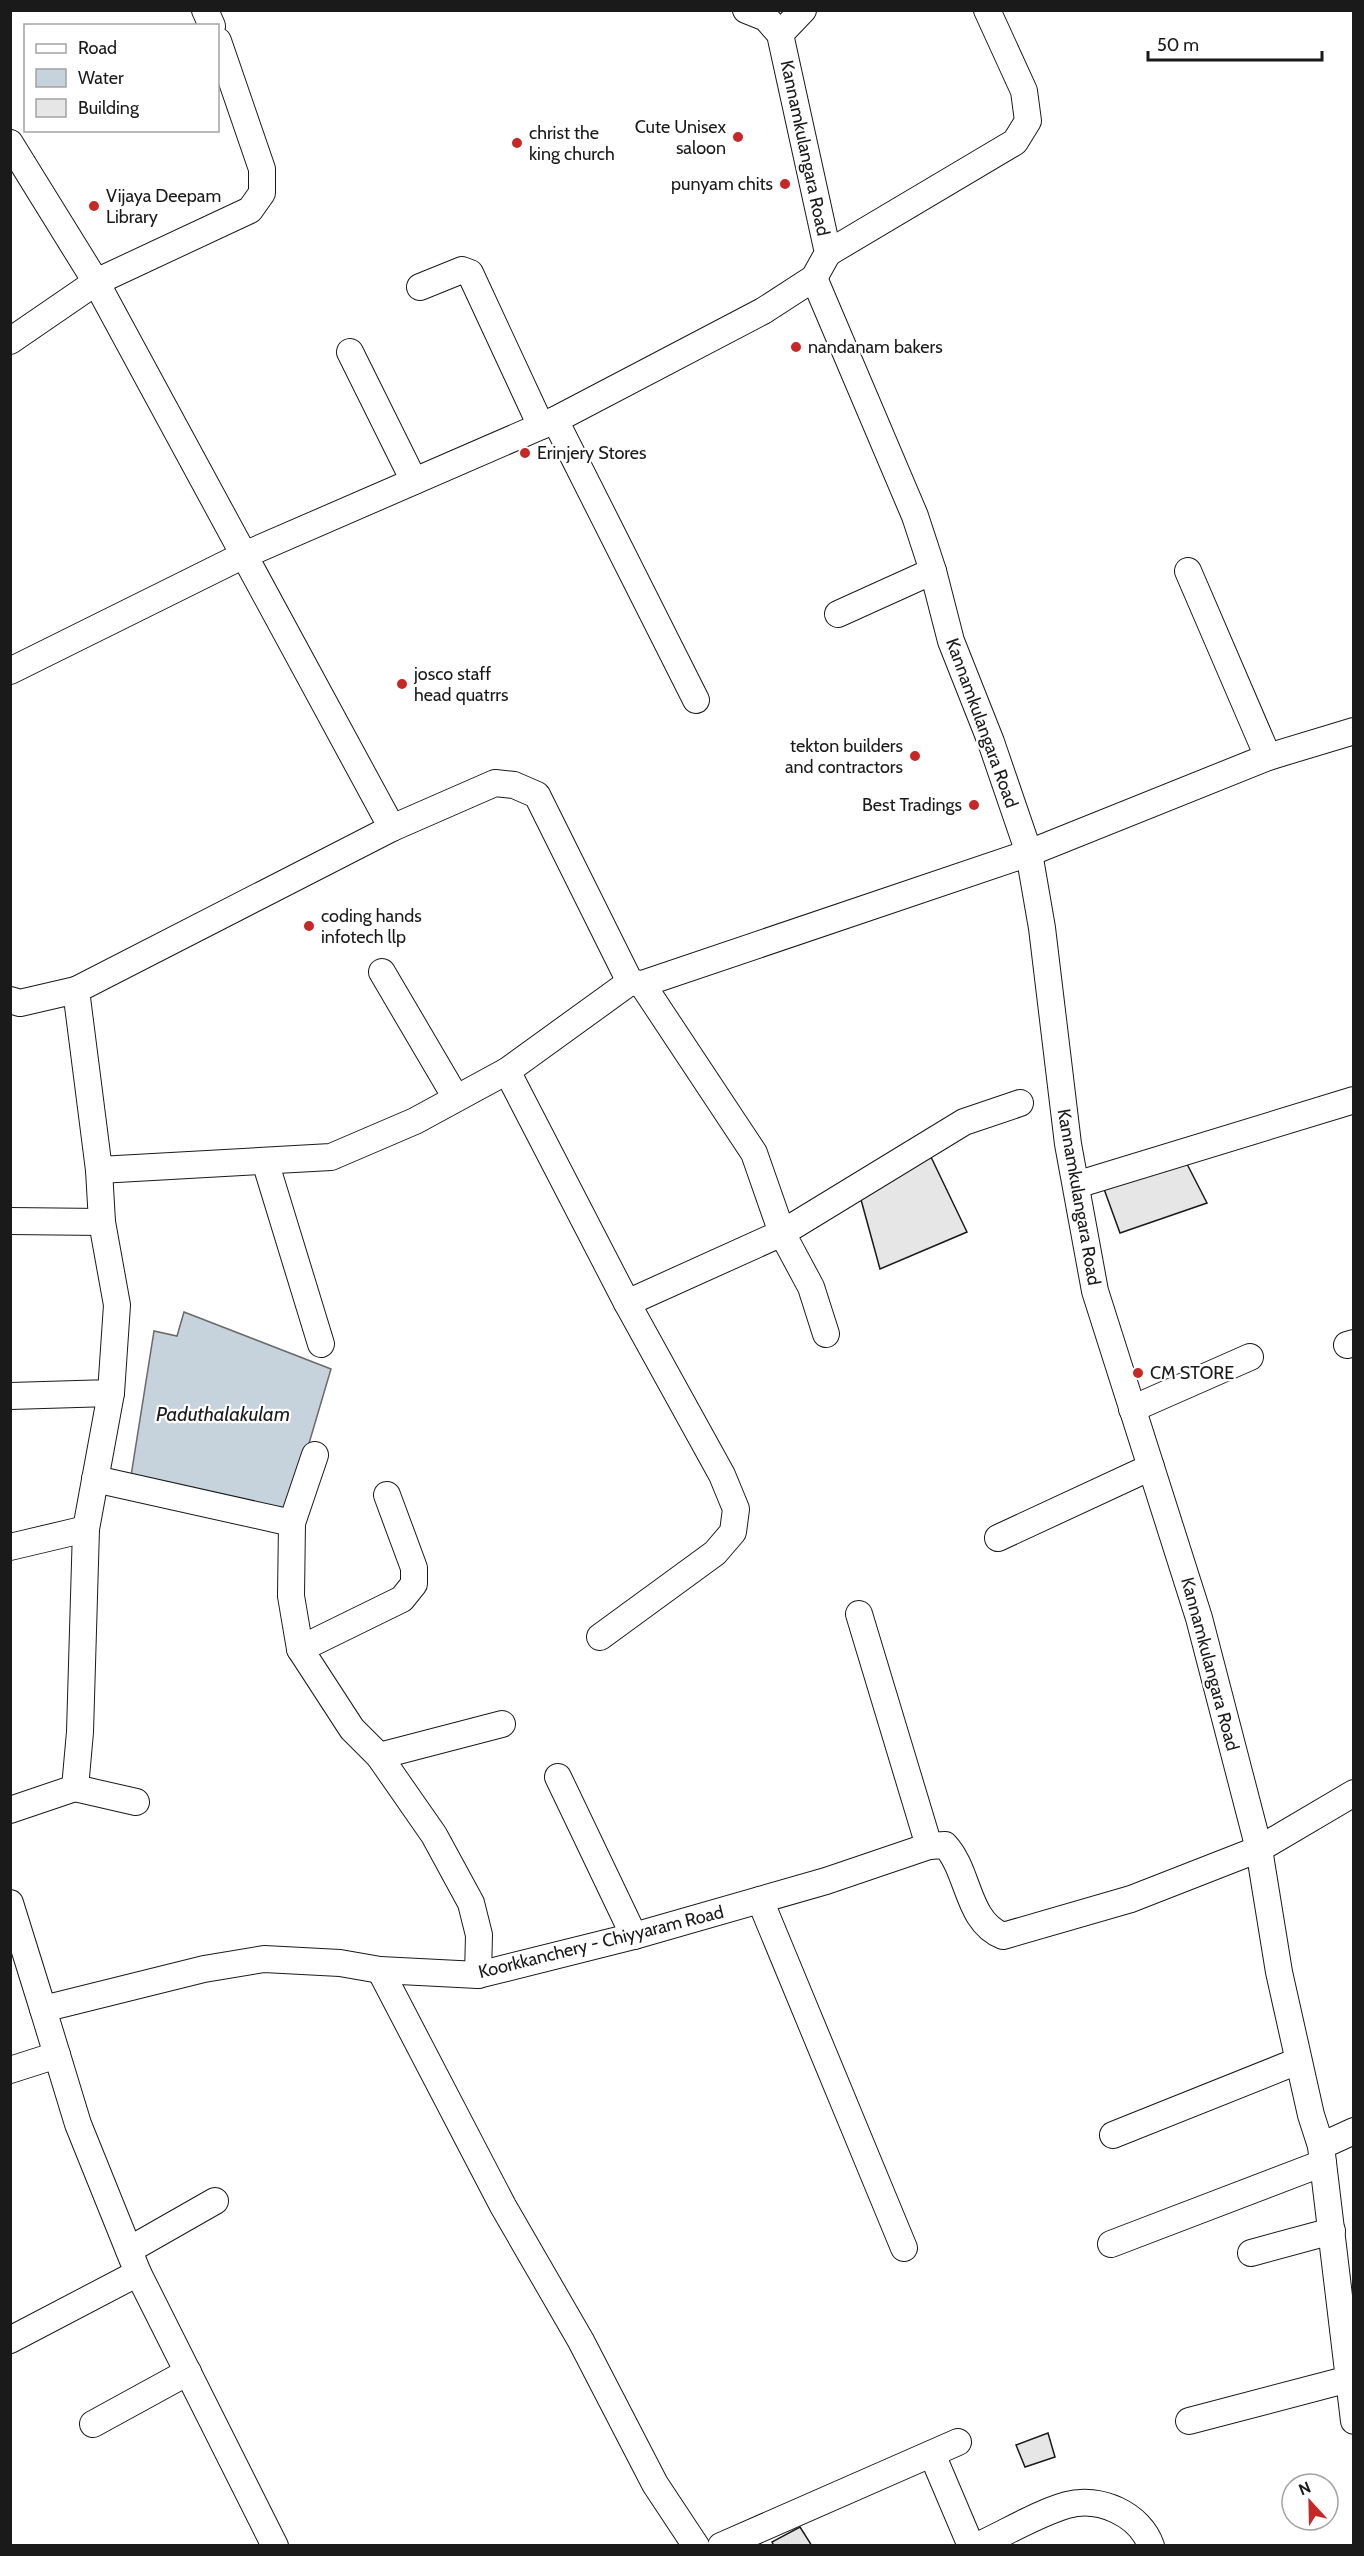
<svg xmlns="http://www.w3.org/2000/svg" width="1364" height="2556" font-family="Cabin,sans-serif">
<rect width="100%" height="100%" fill="#fff"/>
<path fill="#c6d2dc" stroke="#6a6a6a" stroke-width="1.5" d="M184,1312L331,1369L289,1511L131,1476L154,1331L177,1336Z"/>
<g fill="#e6e6e6" stroke="#1a1a1a" stroke-width="1.5">
<path d="M930,1155L967,1232L880,1269L860,1196Z"/>
<path d="M1187,1164L1207,1203L1120,1233L1104,1189Z"/>
<path d="M1048,2433L1055,2457L1025,2467L1016,2445Z"/>
<path d="M800,2527L812,2546H774L772,2542Z"/>
</g>
<g fill="none" stroke-linecap="round" stroke-linejoin="round">
<g stroke="#1a1a1a" stroke-width="28">
<g id="minor">
<path d="M205,10L212,26"/>
<path d="M780,34L803,10"/>
<path d="M10,143L96,282L392,828"/>
<path d="M828,253L1015,142L1028,121L1024,91L987,10"/>
<path d="M814,278L915,516L933,571L951,641L991,742L1029,853L1042,928L1068,1144L1095,1291L1199,1618L1259,1849L1279,1972L1311,2115L1321,2146L1354,2421"/>
<path d="M420,287L462,270L470,273L541,426"/>
<path d="M10,341L96,282L250,210L262,193V169L218,41"/>
<path d="M350,352L414,481"/>
<path d="M555,420L696,700"/>
<path d="M1188,571L1268,757"/>
<path d="M838,614L933,571"/>
<path d="M10,671L242,556L555,420L763,311L814,278L828,253L780,34L766,18L746,10"/>
<path d="M382,972L456,1098"/>
<path d="M76,990L392,828L495,783L514,785L537,795L630,982L642,984L1029,853L1268,757L1354,731"/>
<path d="M10,1000L20,1003L76,990L99,1170L102,1222L117,1305L111,1393L10,1396"/>
<path d="M265,1161L321,1344"/>
<path d="M99,1170L331,1157L415,1121L507,1071"/>
<path d="M1076,1185L1354,1100"/>
<path d="M10,1221L102,1222"/>
<path d="M627,1303L782,1233L754,1153L642,984"/>
<path d="M826,1334L811,1287L782,1233L964,1122L1020,1103"/>
<path d="M1347,1345L1354,1343"/>
<path d="M1132,1409L1250,1357"/>
<path d="M315,1455L292,1523L291,1596L300,1649L352,1729L379,1756L434,1835L471,1903L479,1935L478,1975"/>
<path d="M95,1479L292,1523"/>
<path d="M998,1538L1151,1467"/>
<path d="M10,1547L86,1529"/>
<path d="M859,1614L929,1846"/>
<path d="M600,1637L715,1553L733,1532L736,1509L722,1475L627,1303L507,1071L630,982"/>
<path d="M300,1649L402,1599L414,1584V1568L387,1495"/>
<path d="M379,1756L502,1724"/>
<path d="M558,1777L634,1936"/>
<path d="M75,1788L136,1802"/>
<path d="M10,1810L75,1788L80,1732L86,1529L111,1393"/>
<path d="M760,1900L904,2248"/>
<path d="M10,1903L43,2009"/>
<path d="M380,1970L503,2206L581,2341L655,2484L696,2546"/>
<path d="M10,2070L57,2055"/>
<path d="M1113,2135L1298,2061"/>
<path d="M1321,2146L1354,2131"/>
<path d="M1111,2244L1323,2163"/>
<path d="M129,2250L215,2201"/>
<path d="M1251,2253L1332,2231"/>
<path d="M138,2273L275,2546"/>
<path d="M10,2340L138,2273L78,2124L43,2009L204,1969L264,1959L340,1963L380,1970L478,1975L634,1936L826,1881L929,1846L945,1845C970,1872 966,1921 1003,1936L1131,1899L1259,1849L1354,1793"/>
<path d="M1189,2421L1349,2379"/>
<path d="M93,2424L188,2372"/>
<path d="M932,2454L971,2546"/>
<path d="M721,2546L958,2442"/>
<path d="M977,2546C1006,2533 1036,2514 1067,2505C1099,2496 1140,2514 1151,2546"/>
</g>
</g>
<use href="#minor" stroke="#fff" stroke-width="26"/>
</g>
<g fill="#c62828" stroke="#fff" stroke-width="2">
<circle cx="738" cy="137" r="6"/>
<circle cx="517" cy="143" r="6"/>
<circle cx="785" cy="184" r="6"/>
<circle cx="94" cy="206" r="6"/>
<circle cx="796" cy="347" r="6"/>
<circle cx="525" cy="453" r="6"/>
<circle cx="402" cy="684" r="6"/>
<circle cx="915" cy="756" r="6"/>
<circle cx="974" cy="805" r="6"/>
<circle cx="309" cy="926" r="6"/>
<circle cx="1138" cy="1373" r="6"/>
</g>
<g text-anchor="middle" stroke-width="4.5" stroke-linejoin="round" paint-order="stroke">
<g font-size="18" fill="#1a1a1a" stroke="#fff" text-anchor="start">
<text x="726" y="133" text-anchor="end">Cute Unisex<tspan x="726" dy="21">saloon</tspan></text>
<text x="529" y="139">christ the<tspan x="529" dy="21">king church</tspan></text>
<text x="773" y="190" text-anchor="end">punyam chits</text>
<text x="106" y="202">Vijaya Deepam<tspan x="106" dy="21">Library</tspan></text>
<text x="808" y="353">nandanam bakers</text>
<text x="537" y="459">Erinjery Stores</text>
<text x="414" y="680">josco staff<tspan x="414" dy="21">head quatrrs</tspan></text>
<text x="903" y="752" text-anchor="end">tekton builders<tspan x="903" dy="21">and contractors</tspan></text>
<text x="962" y="811" text-anchor="end">Best Tradings</text>
<text x="321" y="922">coding hands<tspan x="321" dy="21">infotech llp</tspan></text>
<text x="1150" y="1379">CM STORE</text>
</g>
<g font-size="18" fill="#1a1a1a" stroke="#fff">
<text transform="translate(805 148) rotate(78)" y="6">Kannamkulangara Road</text>
<text transform="translate(982 723) rotate(70)" y="6">Kannamkulangara Road</text>
<text transform="translate(1079 1197) rotate(80)" y="6">Kannamkulangara Road</text>
<text transform="translate(1210 1664) rotate(75)" y="6">Kannamkulangara Road</text>
<text transform="translate(601 1942) rotate(-14)" y="6">Koorkkanchery - Chiyyaram Road</text>
</g>
<g font-size="20" font-style="italic" fill="#1a1a1a" stroke="#fff">
<text x="223" y="1421">Paduthalakulam</text>
</g>
</g>
<rect width="1364" height="2556" fill="none" stroke="#1a1a1a" stroke-width="24"/>
<rect x="24" y="24" width="195" height="108" fill="#ffffff" stroke="#a3a3a3" stroke-width="1.5"/>
<rect x="36" y="44" width="30" height="9" fill="#ffffff" stroke="#a3a3a3" stroke-width="1.5"/>
<text x="78" y="54" font-size="18" fill="#1a1a1a">Road</text>
<rect x="36" y="69" width="30" height="18" fill="#c6d2dc" stroke="#a3a3a3" stroke-width="1.5"/>
<text x="78" y="84" font-size="18" fill="#1a1a1a">Water</text>
<rect x="36" y="99" width="30" height="18" fill="#e6e6e6" stroke="#a3a3a3" stroke-width="1.5"/>
<text x="78" y="114" font-size="18" fill="#1a1a1a">Building</text>
<g transform="translate(1310 2502) rotate(338)"><circle r="28" fill="#ffffff" stroke="#a3a3a3" stroke-width="1.5"/>
<path d="M0-4.5L10 22L0 15L-10 22Z" fill="#c62828"/>
<text y="-9" font-size="16" font-weight="bold" text-anchor="middle" fill="#1a1a1a">N</text>
</g>
<path d="M1148 51v9h174v-9" fill="none" stroke="#1a1a1a" stroke-width="3"/>
<text x="1157" y="51" font-size="18" fill="#1a1a1a" stroke="#ffffff" stroke-width="4.5" paint-order="stroke">50 m</text>
</svg>
